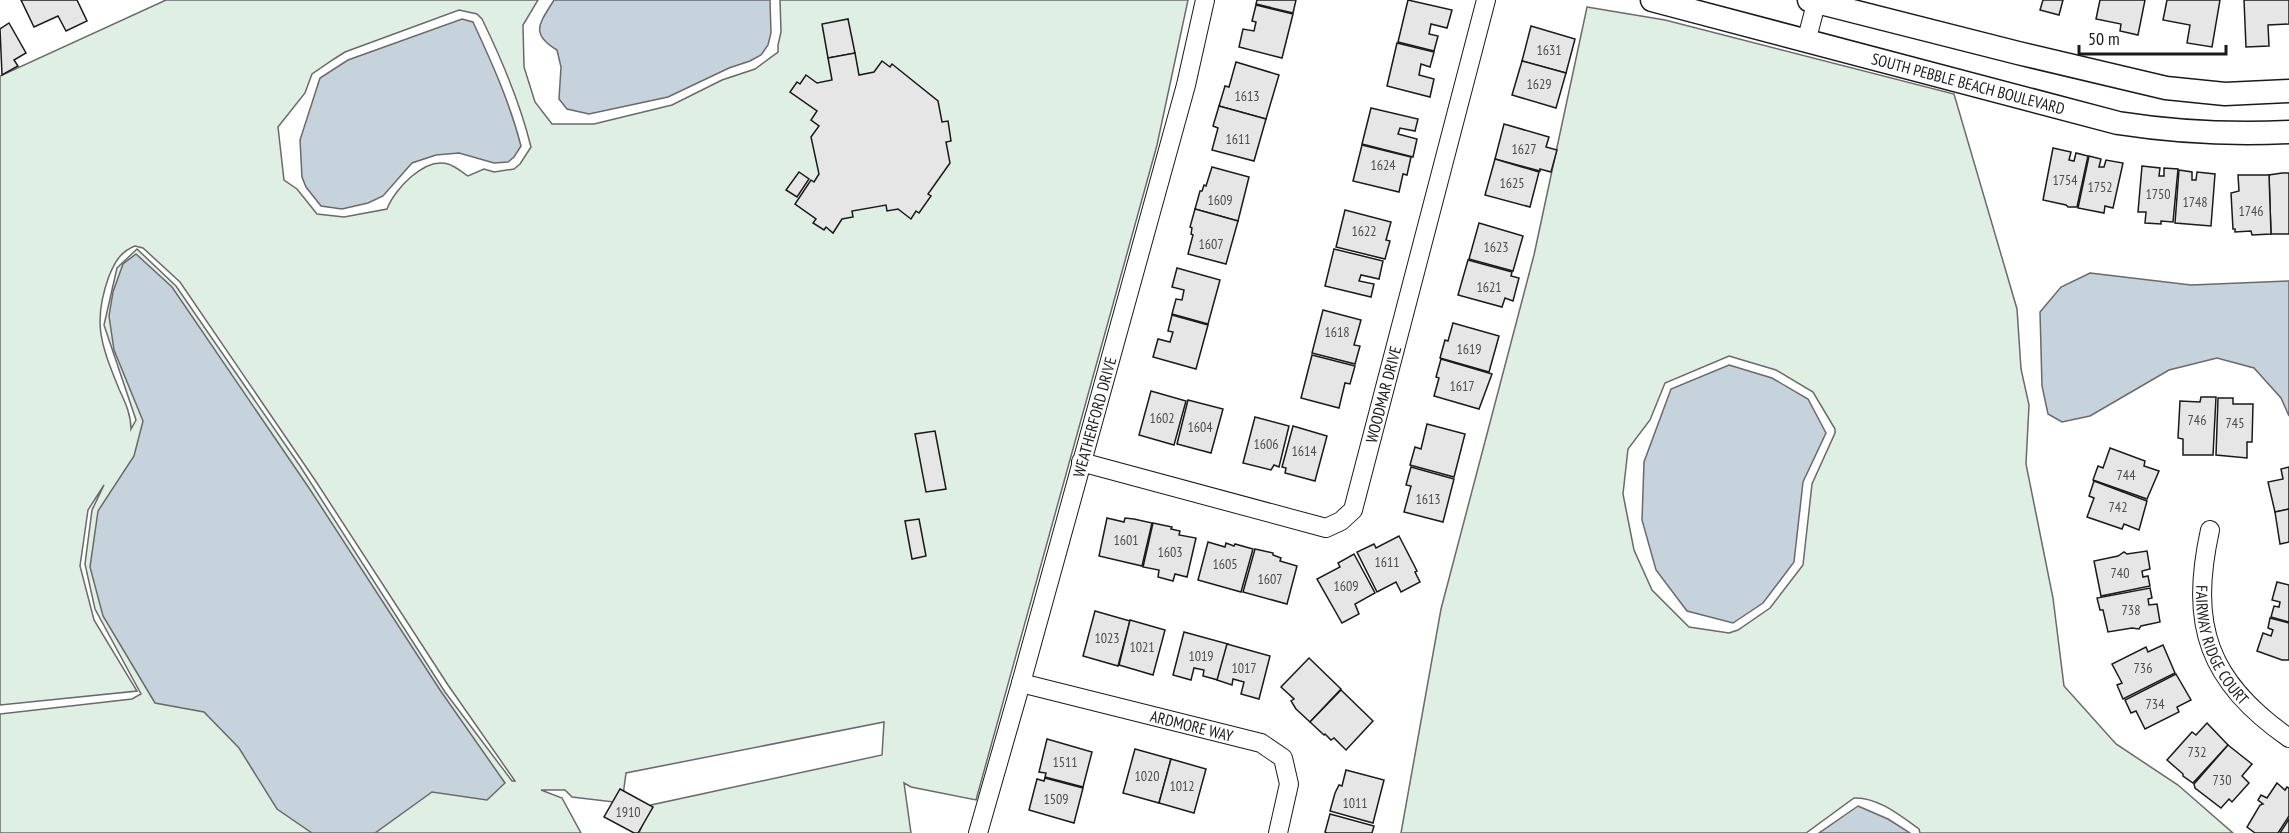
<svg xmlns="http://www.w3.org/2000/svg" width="2289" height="833" font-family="'PT Sans Narrow',sans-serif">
<rect width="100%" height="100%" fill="#fff"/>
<g fill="#e0efe3" stroke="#6a6a6a" stroke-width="1.5" fill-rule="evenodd">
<path d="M166,0H538L523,25L524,67L535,102L552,124H594L672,105L722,80L755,69L778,52V45L781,32L780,0H1188L1157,145L976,800L911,787L904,783L911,833H639L651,805L882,755L884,722L626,773L622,803L572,797L565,790H541L562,798L581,833H0V714L132,699L141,694L95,609L85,564L92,510L104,485L88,510L80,566L94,620L137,691L0,705V76ZM459,10L477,14L482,19C502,60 520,102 531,147L520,164L514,169L494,172L484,169L468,176C462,172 455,166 448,164C424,157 394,190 387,209L344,217L317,214L297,189L284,180L278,127L305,93L312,74L334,59L345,52ZM135,246L143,248L180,282L317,483L448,685L515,781H512L445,692L300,466L176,286L137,249L117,268L104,325L136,420L131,429C131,414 125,402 119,389C101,344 92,323 109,276C115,262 120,252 135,246Z"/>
<path d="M1587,7L1665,20L1954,94L2017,309L2021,369L2029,405L2026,464L2053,598L2064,686L2116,744L2178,785L2233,833H1920L1919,829C1901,816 1878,797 1854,798L1806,833H1401L1441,609L1534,255ZM1729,356L1776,370L1813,392L1835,429V433L1812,484L1803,565L1770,608L1738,630L1729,633L1689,627L1652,590L1634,550L1623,494L1628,449L1650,420L1665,383Z"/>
</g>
<g fill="#c6d2dc" stroke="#6a6a6a" stroke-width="1.5">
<path d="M554,0H770L771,33L768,45L761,55L750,61L729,68L668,97L589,114L567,109L559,99L561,67L557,50C529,33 540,23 554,0Z"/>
<path d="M462,19L473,22C492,63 510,103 521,146L514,157L508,162L494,163L459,153L436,155L412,163L383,196L368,203L342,209L321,206L306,187L302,177L300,140L320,78L348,60Z"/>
<path d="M136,254L172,287L309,488L440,690L505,783L487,800L432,792L375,833H312L277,809L239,748L204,712L155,703L103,616L90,567L98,511L134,456L143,421L114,350L109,316L113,292L123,264Z"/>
<path d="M2090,273L2191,285L2289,281V416L2281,398L2254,368L2217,358L2169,370L2090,416L2062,422L2048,414L2042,386L2040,312L2061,287Z"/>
<path d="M1729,365L1772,378L1808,399L1826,433L1803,482L1794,562L1763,603L1733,623L1687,611L1656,570L1642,520L1644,462L1671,389Z"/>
<path d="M1858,806L1888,819L1910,833H1819Z"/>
</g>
<g fill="#e6e6e6" stroke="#1a1a1a" stroke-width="1.5">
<path d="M21,0H77L87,21L66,31L58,16L34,27Z"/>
<path d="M1257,0H1296L1293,13L1256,4Z"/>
<path d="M1408,0L1452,10L1447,28L1431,24L1429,34L1438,36L1434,51L1398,42Z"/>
<path d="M2043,0H2063L2059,15L2040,10Z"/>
<path d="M2100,0H2145L2138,35L2120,31L2121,24L2096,19Z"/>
<path d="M2167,0H2220L2212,47L2187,43L2190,25L2163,20Z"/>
<path d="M2244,0H2289V24L2268,25L2269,46L2246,47Z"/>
<path d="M1256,5L1293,14L1282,58L1239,47L1243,29L1254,31L1256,22L1252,21Z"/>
<path d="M848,19L855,53L828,58L822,24Z"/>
<path d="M9,23L26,53L14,60L18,66L2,75L0,29Z"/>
<path d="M1531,26L1575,39L1566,73L1522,61Z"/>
<path d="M1397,43L1434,52L1430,67L1421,64L1419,75L1434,79L1430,97L1387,86Z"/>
<path d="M855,53L859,75L874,72L882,61L890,67L892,64L938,101L942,122L948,121L951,141L946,142L950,163L928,194L931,196L919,213L916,211L911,219L898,209L887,211L886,205L852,211L853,217L842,219L833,233L826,227L824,230L813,223L816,219L795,204L811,180L814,182L819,174L811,137L819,126L811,120L817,111L790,92L797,82L800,84L806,75L817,83L832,80L828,58Z"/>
<path d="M1522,61L1566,73L1556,108L1512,95Z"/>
<path d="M1236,62L1279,75L1266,119L1219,106L1225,86L1229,87Z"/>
<path d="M1219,106L1266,119L1254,161L1212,150L1218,128L1213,126Z"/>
<path d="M1371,108L1418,119L1415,131L1400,128L1398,134L1417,139L1413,157L1362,144Z"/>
<path d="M1504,124L1549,137L1546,147L1557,150L1551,172L1540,169V171L1495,159Z"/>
<path d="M1362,145L1411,157L1407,175L1403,174L1399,192L1353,181Z"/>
<path d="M2053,148L2071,152L2069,160L2074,161L2076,153L2088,156L2077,207H2068L2066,205L2043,200Z"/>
<path d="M2089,156L2101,159L2099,167H2104L2106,160L2123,163L2113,208L2105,206L2104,213L2078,208Z"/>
<path d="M1495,159L1539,172L1530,207L1485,195Z"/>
<path d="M2142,166L2160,168L2159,176H2164V168L2178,169L2173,222L2161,221V224L2145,223L2146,212H2138Z"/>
<path d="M1212,167L1249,177L1238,221L1195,209L1200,191H1202L1204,185L1206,186Z"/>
<path d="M2179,170L2192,172V180H2196L2197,172L2215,174L2211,226L2175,223Z"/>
<path d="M799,172L809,179L797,197L786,190Z"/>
<path d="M2282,173H2289V234H2271L2269,175Z"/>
<path d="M2238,175H2269L2271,234L2252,235L2251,231L2235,232V229H2233L2231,193L2239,191Z"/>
<path d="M1195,209L1238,221L1226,264L1188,254L1193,235L1191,234L1192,228L1190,227Z"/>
<path d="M1345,210L1391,222L1386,240L1390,241L1385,259L1336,247Z"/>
<path d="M1479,223L1523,236L1513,271L1469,259Z"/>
<path d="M1334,249L1383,261L1379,279L1361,275L1359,281L1374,284L1371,297L1325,286Z"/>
<path d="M1468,260L1512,272L1511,276L1519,278L1513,301L1505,298L1502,307L1458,295Z"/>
<path d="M1177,268L1220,280L1208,324L1172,314L1176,299L1182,300L1184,290L1172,287Z"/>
<path d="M1323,310L1361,320L1354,345L1360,346L1355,364L1312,353Z"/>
<path d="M1172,315L1208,325L1196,369L1153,357L1158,339L1170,342L1173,332L1168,331Z"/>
<path d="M1453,323L1499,336L1489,372L1440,358L1445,340L1448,341Z"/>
<path d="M1312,355L1355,366L1350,384L1345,383L1339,408L1301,398Z"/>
<path d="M1441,359L1492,374L1479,409L1434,396L1439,378L1436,377Z"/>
<path d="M1151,391L1186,401L1174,445L1139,435Z"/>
<path d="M2201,397H2216L2213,455H2183V439L2178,438L2180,401L2200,402Z"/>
<path d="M2218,398H2233V404H2253L2252,442H2247V458L2216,455Z"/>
<path d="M1188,400L1223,409L1211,453L1177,444Z"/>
<path d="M1255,417L1289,426L1279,467L1274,465L1271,470L1243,463Z"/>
<path d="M1427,424L1465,434L1454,477L1410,465L1415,447L1421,449Z"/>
<path d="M1293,426L1327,436L1315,481L1285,473L1286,468L1282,467Z"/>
<path d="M935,431L946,489L926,492L915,434Z"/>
<path d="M2110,448L2145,461L2144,466L2159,471L2147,499L2093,480L2098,466L2103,468Z"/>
<path d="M1411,467L1454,479L1443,522L1404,512L1411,486L1406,485Z"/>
<path d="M2289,467V509L2275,512L2268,482L2283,479L2281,469Z"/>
<path d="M2094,481L2147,501L2139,530L2124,524L2122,529L2087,517L2094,498L2089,496Z"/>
<path d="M2289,509V542L2280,544L2275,512Z"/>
<path d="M1107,518L1124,522L1125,518L1134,519L1152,523L1142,566L1099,556Z"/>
<path d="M919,519L926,556L912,559L905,521Z"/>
<path d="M1153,523L1172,527L1171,529L1180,531L1179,535L1196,538L1187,577L1175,574L1173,581L1158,577L1159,570L1143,567Z"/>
<path d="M1399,536L1417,571L1415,572L1420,582L1401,592L1396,582L1377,592L1357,552L1374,544L1376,548Z"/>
<path d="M1208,542L1225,547L1226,543L1234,546L1235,544L1253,549L1241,592L1198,580Z"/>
<path d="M1255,549L1273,553V555L1281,558L1280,561L1297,566L1287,604L1243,592Z"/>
<path d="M2147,551L2150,569L2142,571L2143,577L2148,576L2150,586L2101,596L2094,561L2118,556L2124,552L2127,554Z"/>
<path d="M1354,554L1375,593L1355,604L1359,614L1342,623L1317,579L1340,567L1338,563Z"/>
<path d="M2277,582L2289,585V622L2271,617L2274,606L2279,607L2280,602L2272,600Z"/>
<path d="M2150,588L2152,598L2148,599L2149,605L2157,604L2160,622L2141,626L2139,629L2132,628L2108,632L2103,610H2100L2097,598Z"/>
<path d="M1095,611L1130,621L1118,666L1083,656Z"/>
<path d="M2270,618L2289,623V660H2282L2257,651L2263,633L2271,636L2273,630L2268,628Z"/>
<path d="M1130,620L1165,630L1153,675L1119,665Z"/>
<path d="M1184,632L1228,644L1218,680L1203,676L1204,670L1194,668L1191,680L1173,675Z"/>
<path d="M1227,644L1270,656L1259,699L1241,694L1244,682L1233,679L1232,685L1217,680Z"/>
<path d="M2163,645L2175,673L2123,699L2117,685L2122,683L2112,664L2146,647L2148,652Z"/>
<path d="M1309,658L1341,689L1310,722L1296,709L1291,701L1294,699L1281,687Z"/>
<path d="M2176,674L2191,700L2177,707L2179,712L2145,729L2136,711L2131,713L2125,700Z"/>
<path d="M1341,690L1373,721L1346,750L1334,738L1331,740L1325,734L1324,735L1310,722Z"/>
<path d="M2207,723L2228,745L2193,783L2183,776V774L2167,760L2192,732L2196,735Z"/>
<path d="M1047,739L1092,752L1083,787L1045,777L1046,773L1039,772Z"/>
<path d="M2228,745L2252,764L2242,776L2249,783L2232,802L2229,799L2221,808L2195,788L2194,784Z"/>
<path d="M1135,749L1171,759L1159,803L1123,793Z"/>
<path d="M1171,759L1206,769L1194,813L1159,803Z"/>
<path d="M1346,770L1384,780L1373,823L1330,811L1335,793L1339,785L1342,786Z"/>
<path d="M1045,778L1083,788L1074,823L1029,810L1037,779L1044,781Z"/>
<path d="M2277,783L2285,790L2287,787L2289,788V816L2278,833H2255L2247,827L2260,805L2263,804L2258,800L2261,795L2267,798Z"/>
<path d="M620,789L653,807L638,833H634L604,817Z"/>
<path d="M1330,814L1374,826L1372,833H1327L1325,832Z"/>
<path d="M2289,819V833H2280Z"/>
</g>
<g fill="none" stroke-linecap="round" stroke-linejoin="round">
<g stroke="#1a1a1a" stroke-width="20">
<g id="minor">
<path d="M1806,42L1817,0"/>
<path id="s1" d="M1081,462L1326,528L1341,521L1353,510L1486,0"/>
<path id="s2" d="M2210,530C2189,626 2208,681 2289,738"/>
<path id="s3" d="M1021,683L1261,743L1283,758L1289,784L1278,833"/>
<path id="s4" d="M978,833L1021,683L1186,85L1205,0"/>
</g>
</g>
<g stroke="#1a1a1a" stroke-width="25">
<g id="tertiary">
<path id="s5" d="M1652,0L2118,123C2176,132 2231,135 2289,132"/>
<path d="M1809,0L2018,53L2166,88L2225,94L2289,91"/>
</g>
</g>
<use href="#minor" stroke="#fff" stroke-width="18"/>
<use href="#tertiary" stroke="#fff" stroke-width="22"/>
</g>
<g text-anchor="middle" stroke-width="4.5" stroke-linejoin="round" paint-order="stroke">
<g font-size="14" fill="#4d4d4d">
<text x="1549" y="55">1631</text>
<text x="1539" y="89">1629</text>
<text x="1247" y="101">1613</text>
<text x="1238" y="144">1611</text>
<text x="1524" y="154">1627</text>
<text x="1383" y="170">1624</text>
<text x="2065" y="185">1754</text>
<text x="1512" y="188">1625</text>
<text x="2100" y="192">1752</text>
<text x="2158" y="199">1750</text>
<text x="1220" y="205">1609</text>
<text x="2195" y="207">1748</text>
<text x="2251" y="216">1746</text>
<text x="1364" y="236">1622</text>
<text x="1211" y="249">1607</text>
<text x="1496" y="252">1623</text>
<text x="1489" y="292">1621</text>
<text x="1337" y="337">1618</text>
<text x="1469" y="354">1619</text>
<text x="1462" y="391">1617</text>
<text x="1162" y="423">1602</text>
<text x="2197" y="425">746</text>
<text x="2235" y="428">745</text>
<text x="1200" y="432">1604</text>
<text x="1266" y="449">1606</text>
<text x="1304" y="456">1614</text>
<text x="2126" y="480">744</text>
<text x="1428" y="504">1613</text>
<text x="2118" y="512">742</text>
<text x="1126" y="545">1601</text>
<text x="1170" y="557">1603</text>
<text x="1387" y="567">1611</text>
<text x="1225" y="569">1605</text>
<text x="2120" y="578">740</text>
<text x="1270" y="584">1607</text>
<text x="1346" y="591">1609</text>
<text x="2131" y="615">738</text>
<text x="1107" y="643">1023</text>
<text x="1142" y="652">1021</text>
<text x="1201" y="661">1019</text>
<text x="1244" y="673">1017</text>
<text x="2143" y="673">736</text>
<text x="2155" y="709">734</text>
<text x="2197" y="757">732</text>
<text x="1065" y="767">1511</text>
<text x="1147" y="781">1020</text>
<text x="2222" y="785">730</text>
<text x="1182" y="791">1012</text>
<text x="1056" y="804">1509</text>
<text x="1355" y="808">1011</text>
<text x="628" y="817">1910</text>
</g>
<g font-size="16" fill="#1a1a1a" stroke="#fff">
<text dy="6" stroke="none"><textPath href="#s5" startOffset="327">SOUTH PEBBLE BEACH BOULEVARD</textPath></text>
<text dy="6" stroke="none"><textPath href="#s1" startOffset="406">WOODMAR DRIVE</textPath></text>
<text dy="6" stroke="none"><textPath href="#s4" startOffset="432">WEATHERFORD DRIVE</textPath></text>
<text dy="6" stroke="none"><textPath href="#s2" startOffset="120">FAIRWAY RIDGE COURT</textPath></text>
<text dy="6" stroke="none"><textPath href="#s3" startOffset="176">ARDMORE WAY</textPath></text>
</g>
</g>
<path d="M2079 45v9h147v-9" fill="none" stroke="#1a1a1a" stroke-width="3"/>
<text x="2088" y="45" font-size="18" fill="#1a1a1a" stroke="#ffffff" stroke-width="4.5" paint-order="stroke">50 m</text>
</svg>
